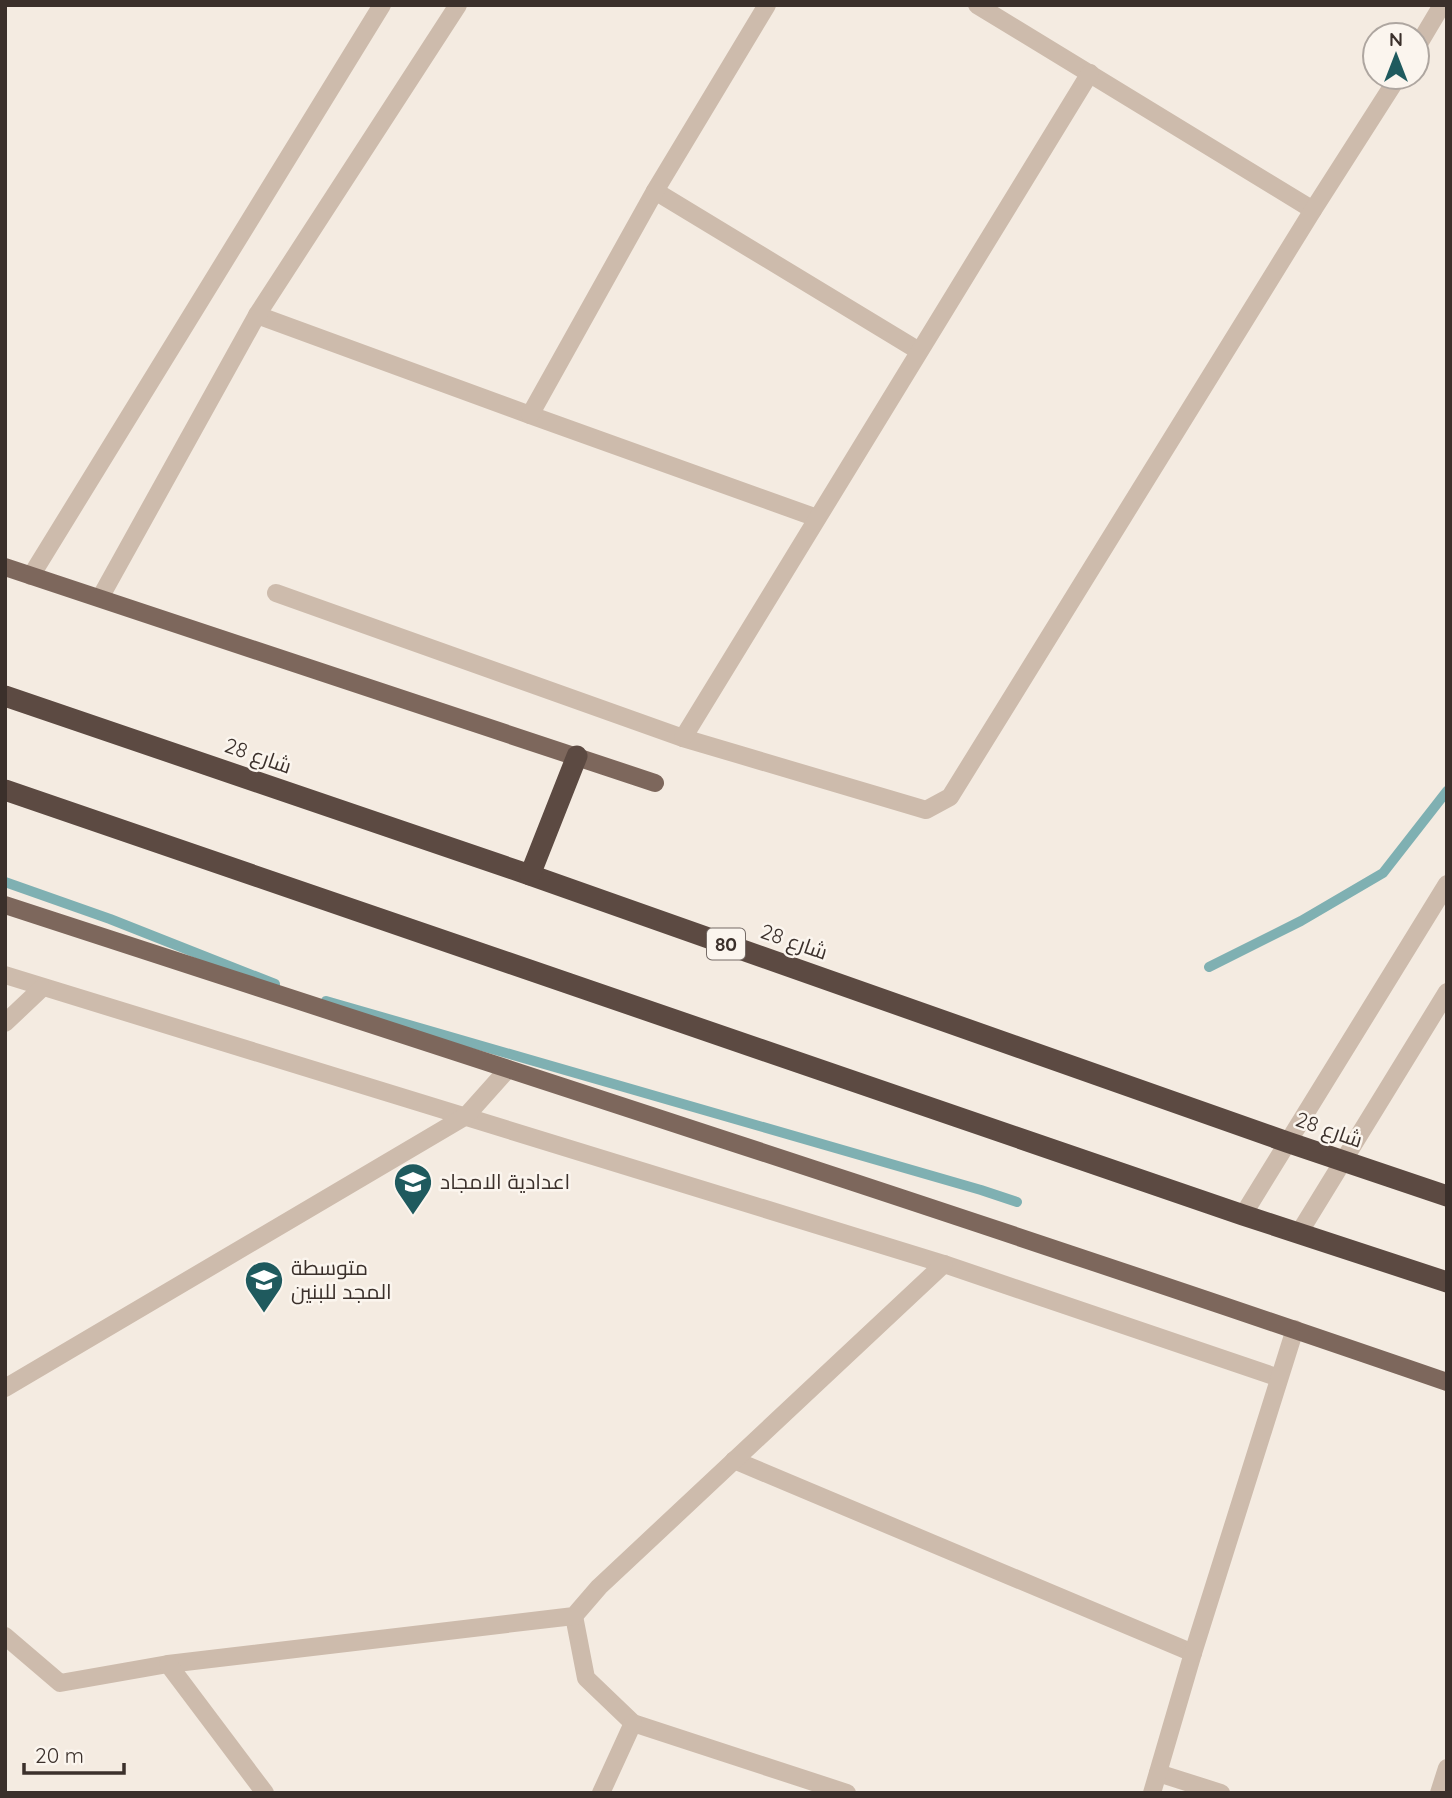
<svg xmlns="http://www.w3.org/2000/svg" width="1452" height="1798" font-family="Quicksand,Cairo,sans-serif">
<rect width="100%" height="100%" fill="#f4ebe1"/>
<g fill="none" stroke-linecap="round" stroke-linejoin="round">
<g stroke="#7fb0b2" stroke-width="10">
<path d="M5,882L110,919L275,984"/>
<path d="M1209,967L1301,921L1383,873L1447,791"/>
<path d="M326,1001L981,1190L1017,1202"/>
</g>
<g stroke="#cdbbac" stroke-width="18">
<path d="M977,5L1313,210"/>
<path d="M1417,47L1442,5"/>
<path d="M655,191L919,351"/>
<path d="M257,315L530,415L817,518"/>
<path d="M530,415L655,191L767,5"/>
<path d="M31,576L382,5"/>
<path d="M276,593L683,738L926,810L950,797L1313,210L1398,77"/>
<path d="M100,598L257,315L458,5"/>
<path d="M683,738L1090,73"/>
<path d="M5,975L944,1264L1279,1378"/>
<path d="M5,1023L42,988"/>
<path d="M1243,1215L1447,884"/>
<path d="M1299,1233L1447,992"/>
<path d="M5,1388L466,1116L508,1069"/>
<path d="M734,1460L1193,1653"/>
<path d="M574,1616L586,1678L633,1723L847,1793"/>
<path d="M5,1636L60,1683L168,1664L574,1616L599,1587L944,1264"/>
<path d="M168,1664L265,1793"/>
<path d="M1158,1773L1221,1793"/>
<path d="M601,1793L633,1723"/>
<path d="M1152,1793L1193,1653L1295,1329"/>
<path d="M1439,1793L1447,1768"/>
</g>
<g stroke="#7d675c" stroke-width="18">
<path d="M5,567L655,783"/>
<path d="M5,905C486,1062 968,1217 1447,1382"/>
</g>
<g stroke="#5c4a42" stroke-width="21">
<path d="M5,696L530,875L1287,1142L1447,1196"/>
<path d="M5,790L1243,1215L1447,1282"/>
<path d="M530,875L577,756"/>
</g>
</g>
<defs>
<g id="school-pin" transform="scale(2.0125)"><path d="M0 17L-7.5 6A9.5 9.5 0 1 1 7.5 6Z" fill="#1f5a5e" stroke="#fbf5ee"/><path d="M0-5L7-2L0 1L-7-2ZM-4 1L0 2.5L4 1V4Q0 6-4 4Z" fill="#fff"/></g>
</defs>
<g fill-rule="evenodd">
<use href="#school-pin" x="413" y="1182"/>
<use href="#school-pin" x="264" y="1280"/>
</g>
<g text-anchor="middle" stroke-width="5" stroke-linejoin="round" paint-order="stroke">
<rect fill="#fbf5ee" stroke="#756b66" stroke-width="2" x="707" y="928.5" width="38" height="31" rx="5"/>
<g font-size="19" font-weight="bold" fill="#3b302b">
<text x="726" y="951">80</text>
</g>
<g font-size="21" fill="#3b302b" stroke="#fbf5ee">
<text transform="translate(258 756) rotate(19)" y="7">شارع 28</text>
<text transform="translate(794 942) rotate(19)" y="7">شارع 28</text>
<text transform="translate(1329 1130) rotate(19)" y="7">شارع 28</text>
</g>
<g font-size="21" fill="#3b302b" stroke="#fbf5ee" text-anchor="start">
<text x="440" y="1189">اعدادية الامجاد</text>
<text x="291" y="1275">متوسطة<tspan x="291" dy="24">المجد للبنين</tspan></text>
</g>
</g>
<rect width="1452" height="1798" fill="none" stroke="#3b302b" stroke-width="14"/>
<g transform="translate(1396 56)"><circle r="33" fill="#fbf5ee" stroke="#aea6a0" stroke-width="2"/>
<path d="M0-5L12 26L0 18L-12 26Z" fill="#1f5a5e"/>
<text y="-10" font-size="19" font-weight="bold" text-anchor="middle" fill="#3b302b">N</text>
</g>
<path d="M24 1763v10h100v-10" fill="none" stroke="#3b302b" stroke-width="3.5"/>
<text x="35" y="1763" font-size="21" fill="#3b302b" stroke="#fbf5ee" stroke-width="5" paint-order="stroke">20 m</text>
</svg>
